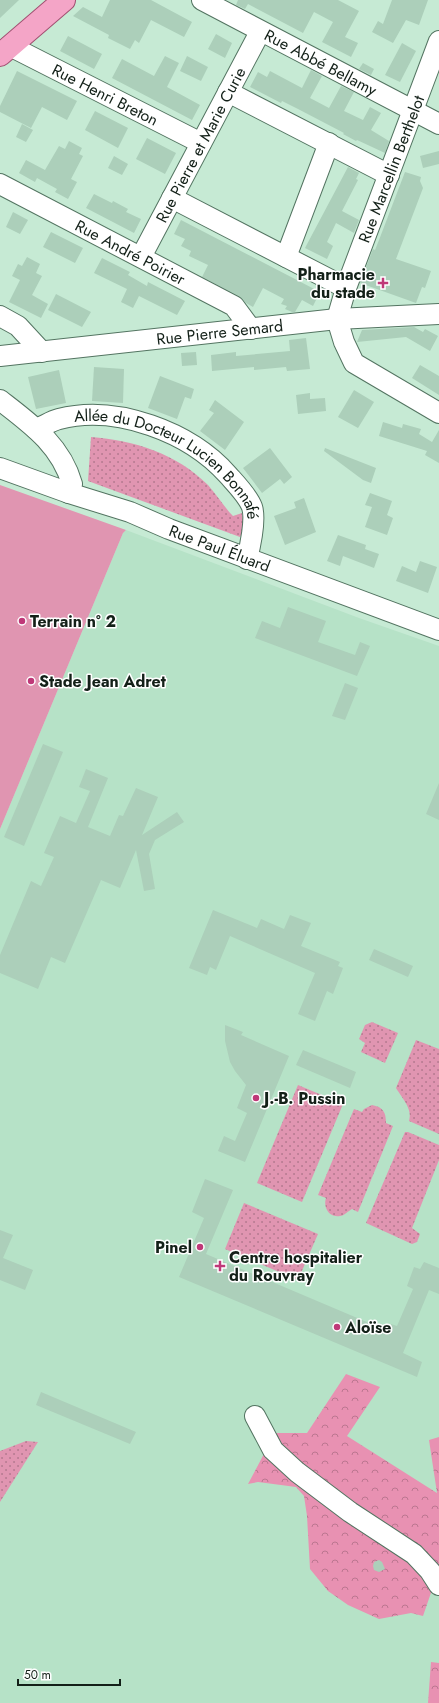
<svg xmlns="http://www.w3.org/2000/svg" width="439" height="1703" font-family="Jost,sans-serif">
<defs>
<pattern id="grass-dots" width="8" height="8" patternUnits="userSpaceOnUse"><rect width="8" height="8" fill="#e095b1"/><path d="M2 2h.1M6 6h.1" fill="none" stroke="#b4798f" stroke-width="1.8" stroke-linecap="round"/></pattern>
<pattern id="forest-crowns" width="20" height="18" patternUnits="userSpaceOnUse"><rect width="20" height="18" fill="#e891b2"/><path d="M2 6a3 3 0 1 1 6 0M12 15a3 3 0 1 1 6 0" fill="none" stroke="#bb7690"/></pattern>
</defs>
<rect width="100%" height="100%" fill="#c6ead4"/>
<path fill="#b6e2c7" d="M126,530L359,618L439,646V1703H0V829L123,533Z"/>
<g fill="url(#grass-dots)">
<path d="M91,437C134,440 177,454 208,485C217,495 224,507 233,516L242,513L244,528L240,537L88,481Z"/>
<path d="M372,1022L398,1033L385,1063L361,1052L365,1043L359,1039L365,1025Z"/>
<path d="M416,1040L439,1049V1134L409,1121C413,1109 402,1098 396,1088Z"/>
<path d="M298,1085L343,1104L302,1202L257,1183Z"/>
<path d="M372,1105C383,1107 386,1112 386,1123L393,1126L358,1212L352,1209C348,1211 344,1216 340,1216C329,1218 323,1207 326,1198L318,1195L354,1109L362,1112L364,1109Z"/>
<path d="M405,1132H408L439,1145V1160L412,1228L420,1234L417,1242L412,1244L366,1223Z"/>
<path d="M244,1203L318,1234L298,1280L225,1249Z"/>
<path d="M26,1441L38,1442L0,1502V1451Z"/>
</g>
<g fill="url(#forest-crowns)">
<path d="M346,1374L380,1387L347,1436L437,1493L429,1440L439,1437V1582L433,1587L423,1616L411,1613L379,1619L348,1605L328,1591L310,1569L307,1516L304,1496L296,1487L258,1482L248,1484L275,1433H307Z"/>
<path d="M431,1662L439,1663V1703H428Z"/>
</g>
<path fill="#e095b1" d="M0,485L126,530L123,533L0,829Z"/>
<g fill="#accfba">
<path d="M0,0H19L0,18Z"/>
<path d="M110,0H151L192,22L184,37L151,20L139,43L135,40L130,49L108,38L109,35L73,16L83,7L102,17Z"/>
<path d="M238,0H338L359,11L345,37L358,43L351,57L322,42L333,22L314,12L303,33L248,4L245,9L236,5Z"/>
<path d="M392,0H428L419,25L406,20L393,43L372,32L378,21L383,24Z"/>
<path d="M216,34L232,43L225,58L208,49Z"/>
<path d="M68,36L102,54L94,69L60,51Z"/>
<path d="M402,43L416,51L400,82L385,75Z"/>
<path d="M165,56L179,63L167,87L200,105L192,120L112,78L122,59L154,76Z"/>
<path d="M187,56L208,67L201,81L180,71Z"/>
<path d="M363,63L374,69L371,75L359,69Z"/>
<path d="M311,70L322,76L310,98L329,108L341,86L354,92L344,111L363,120L370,107L381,113L371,130L389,141L385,153L357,140L356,141L343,134L344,133L298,109L282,101L281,103L250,87L258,72L267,77L270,71L302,88Z"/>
<path d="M17,71L77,101L67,120L42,107L31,128L0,112V106Z"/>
<path d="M95,111L128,128L118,148L85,130Z"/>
<path d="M22,124L33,130L26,142L16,137Z"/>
<path d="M147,138L176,153L165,174L136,159Z"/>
<path d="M69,141L82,148L79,154L83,156L71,179L77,182L68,199L55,192L57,189L37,178L35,182L19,173L26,160L45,170L59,146L65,149Z"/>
<path d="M439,151V164L423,168L420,156Z"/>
<path d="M114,156L128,164L122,175L108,168Z"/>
<path d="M348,167L359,173L356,179L358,180L342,211L359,220L354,233L336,223L327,242L333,246L327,259L305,248Z"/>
<path d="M405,172L421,177L420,181L423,188L396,259L431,271L425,288L422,287L416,303L360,283L373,249L375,250L379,240Z"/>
<path d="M94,194L112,203L113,201L128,209L126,212L141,219L134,233L86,208Z"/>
<path d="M13,212L28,220L20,234L6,227Z"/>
<path d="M181,220L320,292L313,306L302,300L295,312H292L285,309L287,306L281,304L284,299L263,288L253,307L246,303L239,296L202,277L208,265L189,256L191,251L181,246L185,239L174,234Z"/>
<path d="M51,232L83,248L75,263L43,247Z"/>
<path d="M27,257L40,264L36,273L42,276L32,295L48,304L41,318L9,302L20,280L12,276L18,264L22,266Z"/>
<path d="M102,258L130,272L128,275L147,286L148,282L185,301L177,315L139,296L133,308L121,302L127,289L94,273Z"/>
<path d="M56,294L91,312L82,327L48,310Z"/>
<path d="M414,327L423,332L425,329L438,336L430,351L406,337L357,342L362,330Z"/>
<path d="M306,338L310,369L287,371L286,367L254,370V367L212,371L211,355L236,352V356L290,351L289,340Z"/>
<path d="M196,352L197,365L182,366L181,353Z"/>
<path d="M420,365L439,376V395L412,378Z"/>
<path d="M94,367L124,369L123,403L92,401Z"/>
<path d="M59,370L66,403L36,409L28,377Z"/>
<path d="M160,376L194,389L191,399L185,397L177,419L148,408Z"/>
<path d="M354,390L374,402L358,428L338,417Z"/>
<path d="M310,393V399L325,398L326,411L298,414L296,395Z"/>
<path d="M215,400L244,422L225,450L200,431L214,413L209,410Z"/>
<path d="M383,422L402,428L403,424L421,429L419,434L432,442L439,430V463L425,455L427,451L379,436Z"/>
<path d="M270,448L292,477L284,484L280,479L262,493L243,468Z"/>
<path d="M325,448L376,468L371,483L363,480L324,451Z"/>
<path d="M370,493L392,501L387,515L393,518L387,535L365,527L372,507L365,505Z"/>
<path d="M304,498L316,532L285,545L274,516L296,508L294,502Z"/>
<path d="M338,535L366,545L365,549L379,554L374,568L343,556L340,566L327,561Z"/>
<path d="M420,561L437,567L428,593L396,581L402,566L416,572Z"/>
<path d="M288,607L326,621L318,642L355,655L360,642L370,646L357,676L255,638L262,621L280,628Z"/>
<path d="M345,683L358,688L345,720L332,716Z"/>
<path d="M43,744L63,752L24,846L4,837Z"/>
<path d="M86,769L108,778L88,827L110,836L119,815L123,816L136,788L158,797L142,835L177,812L184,822L155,840L149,854L155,889L144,891L136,850L120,888L101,880L65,963L51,957L38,989L0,973V955L31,881L41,886L54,857L44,853L60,816L76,823L90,791L79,787Z"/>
<path d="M439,783V820L426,814Z"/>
<path d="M213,910L257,928L261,919L284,929L290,915L311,923L301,946L340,962L338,966L343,968L333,994L327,991L315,1021L298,1014L315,973L230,936L216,970L210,967L207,975L189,968Z"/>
<path d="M374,949L413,966L408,977L369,960Z"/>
<path d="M225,1025L243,1032L241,1035L289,1056L245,1162L218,1151L224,1136L235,1141L247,1113L237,1108L246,1085L235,1071L230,1062L225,1041Z"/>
<path d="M303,1050L356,1072L350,1088L296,1065Z"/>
<path d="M205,1179L233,1190L206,1254L388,1331L391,1324L397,1326L413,1289L407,1286L414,1267L420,1269L424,1262L439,1268V1294L429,1290L403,1353L422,1362L417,1377L179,1277L204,1218L192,1212Z"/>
<path d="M0,1230L13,1235L3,1258L33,1270L25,1290L0,1280Z"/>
<path d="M41,1392L136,1432L130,1444L36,1405Z"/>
<path d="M379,1560L382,1562L385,1569L379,1572L374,1570L373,1566L374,1562Z"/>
</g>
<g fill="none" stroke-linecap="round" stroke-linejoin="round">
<g stroke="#537461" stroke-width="22">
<g id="minor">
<path id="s1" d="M202,0L439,124"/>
<path d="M439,41L346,288L337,319L344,342L354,363L439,413"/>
<path id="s2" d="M10,46L201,143"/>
<path d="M228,92L389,175"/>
<path id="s3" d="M0,184L234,306L251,329"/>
<path d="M172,198L346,288"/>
<path id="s4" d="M141,257L260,32"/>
<path d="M286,257L329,143"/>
<path d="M0,316L18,326L42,352"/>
<path id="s5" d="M0,356L337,319L439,314"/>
<path d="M0,400C31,424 61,445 72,484L69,493"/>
<path id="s6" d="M36,429C44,426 51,421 59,419C116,404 190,432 228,475C236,484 248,496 252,507C256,519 250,547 247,559"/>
<path id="s7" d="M0,468L69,493L130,512L169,529L439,630"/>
<path d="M255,1416L273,1450L297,1472L350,1512L414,1554L430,1571L439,1585"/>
</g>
</g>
<g stroke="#a14f71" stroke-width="24">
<path id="major" d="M0,55L64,0"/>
</g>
<use href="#minor" stroke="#fff" stroke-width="20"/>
<use href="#major" stroke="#f4a5c7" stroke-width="22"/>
</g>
<g fill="#bf3878" stroke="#fff" stroke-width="1.5">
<path d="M381 277h4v4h4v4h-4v4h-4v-4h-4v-4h4z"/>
<circle cx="22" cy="621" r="4"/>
<circle cx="31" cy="681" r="4"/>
<circle cx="256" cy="1098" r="4"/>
<circle cx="200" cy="1247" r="4"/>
<path d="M218 1260h4v4h4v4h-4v4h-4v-4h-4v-4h4z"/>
<circle cx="337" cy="1327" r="4"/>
</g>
<g text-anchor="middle" stroke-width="3" stroke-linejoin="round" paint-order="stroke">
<g font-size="16" fill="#132018" stroke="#fff">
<text dy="6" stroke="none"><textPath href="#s1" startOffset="134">Rue Abbé Bellamy</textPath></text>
<text dy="6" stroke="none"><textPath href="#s2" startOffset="107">Rue Henri Breton</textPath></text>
<text dy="6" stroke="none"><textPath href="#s4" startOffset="127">Rue Pierre et Marie Curie</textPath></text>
<text transform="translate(391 169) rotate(-69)" y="6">Rue Marcellin Berthelot</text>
<text dy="6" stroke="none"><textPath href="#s3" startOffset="147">Rue André Poirier</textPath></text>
<text dy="6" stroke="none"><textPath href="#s5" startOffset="221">Rue Pierre Semard</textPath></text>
<text dy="6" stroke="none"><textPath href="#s6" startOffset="152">Allée du Docteur Lucien Bonnafé</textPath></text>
<text dy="6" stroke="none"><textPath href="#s7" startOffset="234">Rue Paul Éluard</textPath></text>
</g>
<g font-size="16" font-weight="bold" fill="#132018" stroke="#fff" text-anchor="start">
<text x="375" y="280" text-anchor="end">Pharmacie<tspan x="375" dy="18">du stade</tspan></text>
<text x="30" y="627">Terrain n° 2</text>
<text x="39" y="687">Stade Jean Adret</text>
<text x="264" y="1104">J.-B. Pussin</text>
<text x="192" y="1253" text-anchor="end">Pinel</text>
<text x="229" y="1263">Centre hospitalier<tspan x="229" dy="18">du Rouvray</tspan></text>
<text x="345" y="1333">Aloïse</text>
</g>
</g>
<path d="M18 1679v6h102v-6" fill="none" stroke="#132018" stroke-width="2"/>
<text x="24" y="1679" font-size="12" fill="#132018" stroke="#ffffff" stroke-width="3" paint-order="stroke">50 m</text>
</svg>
